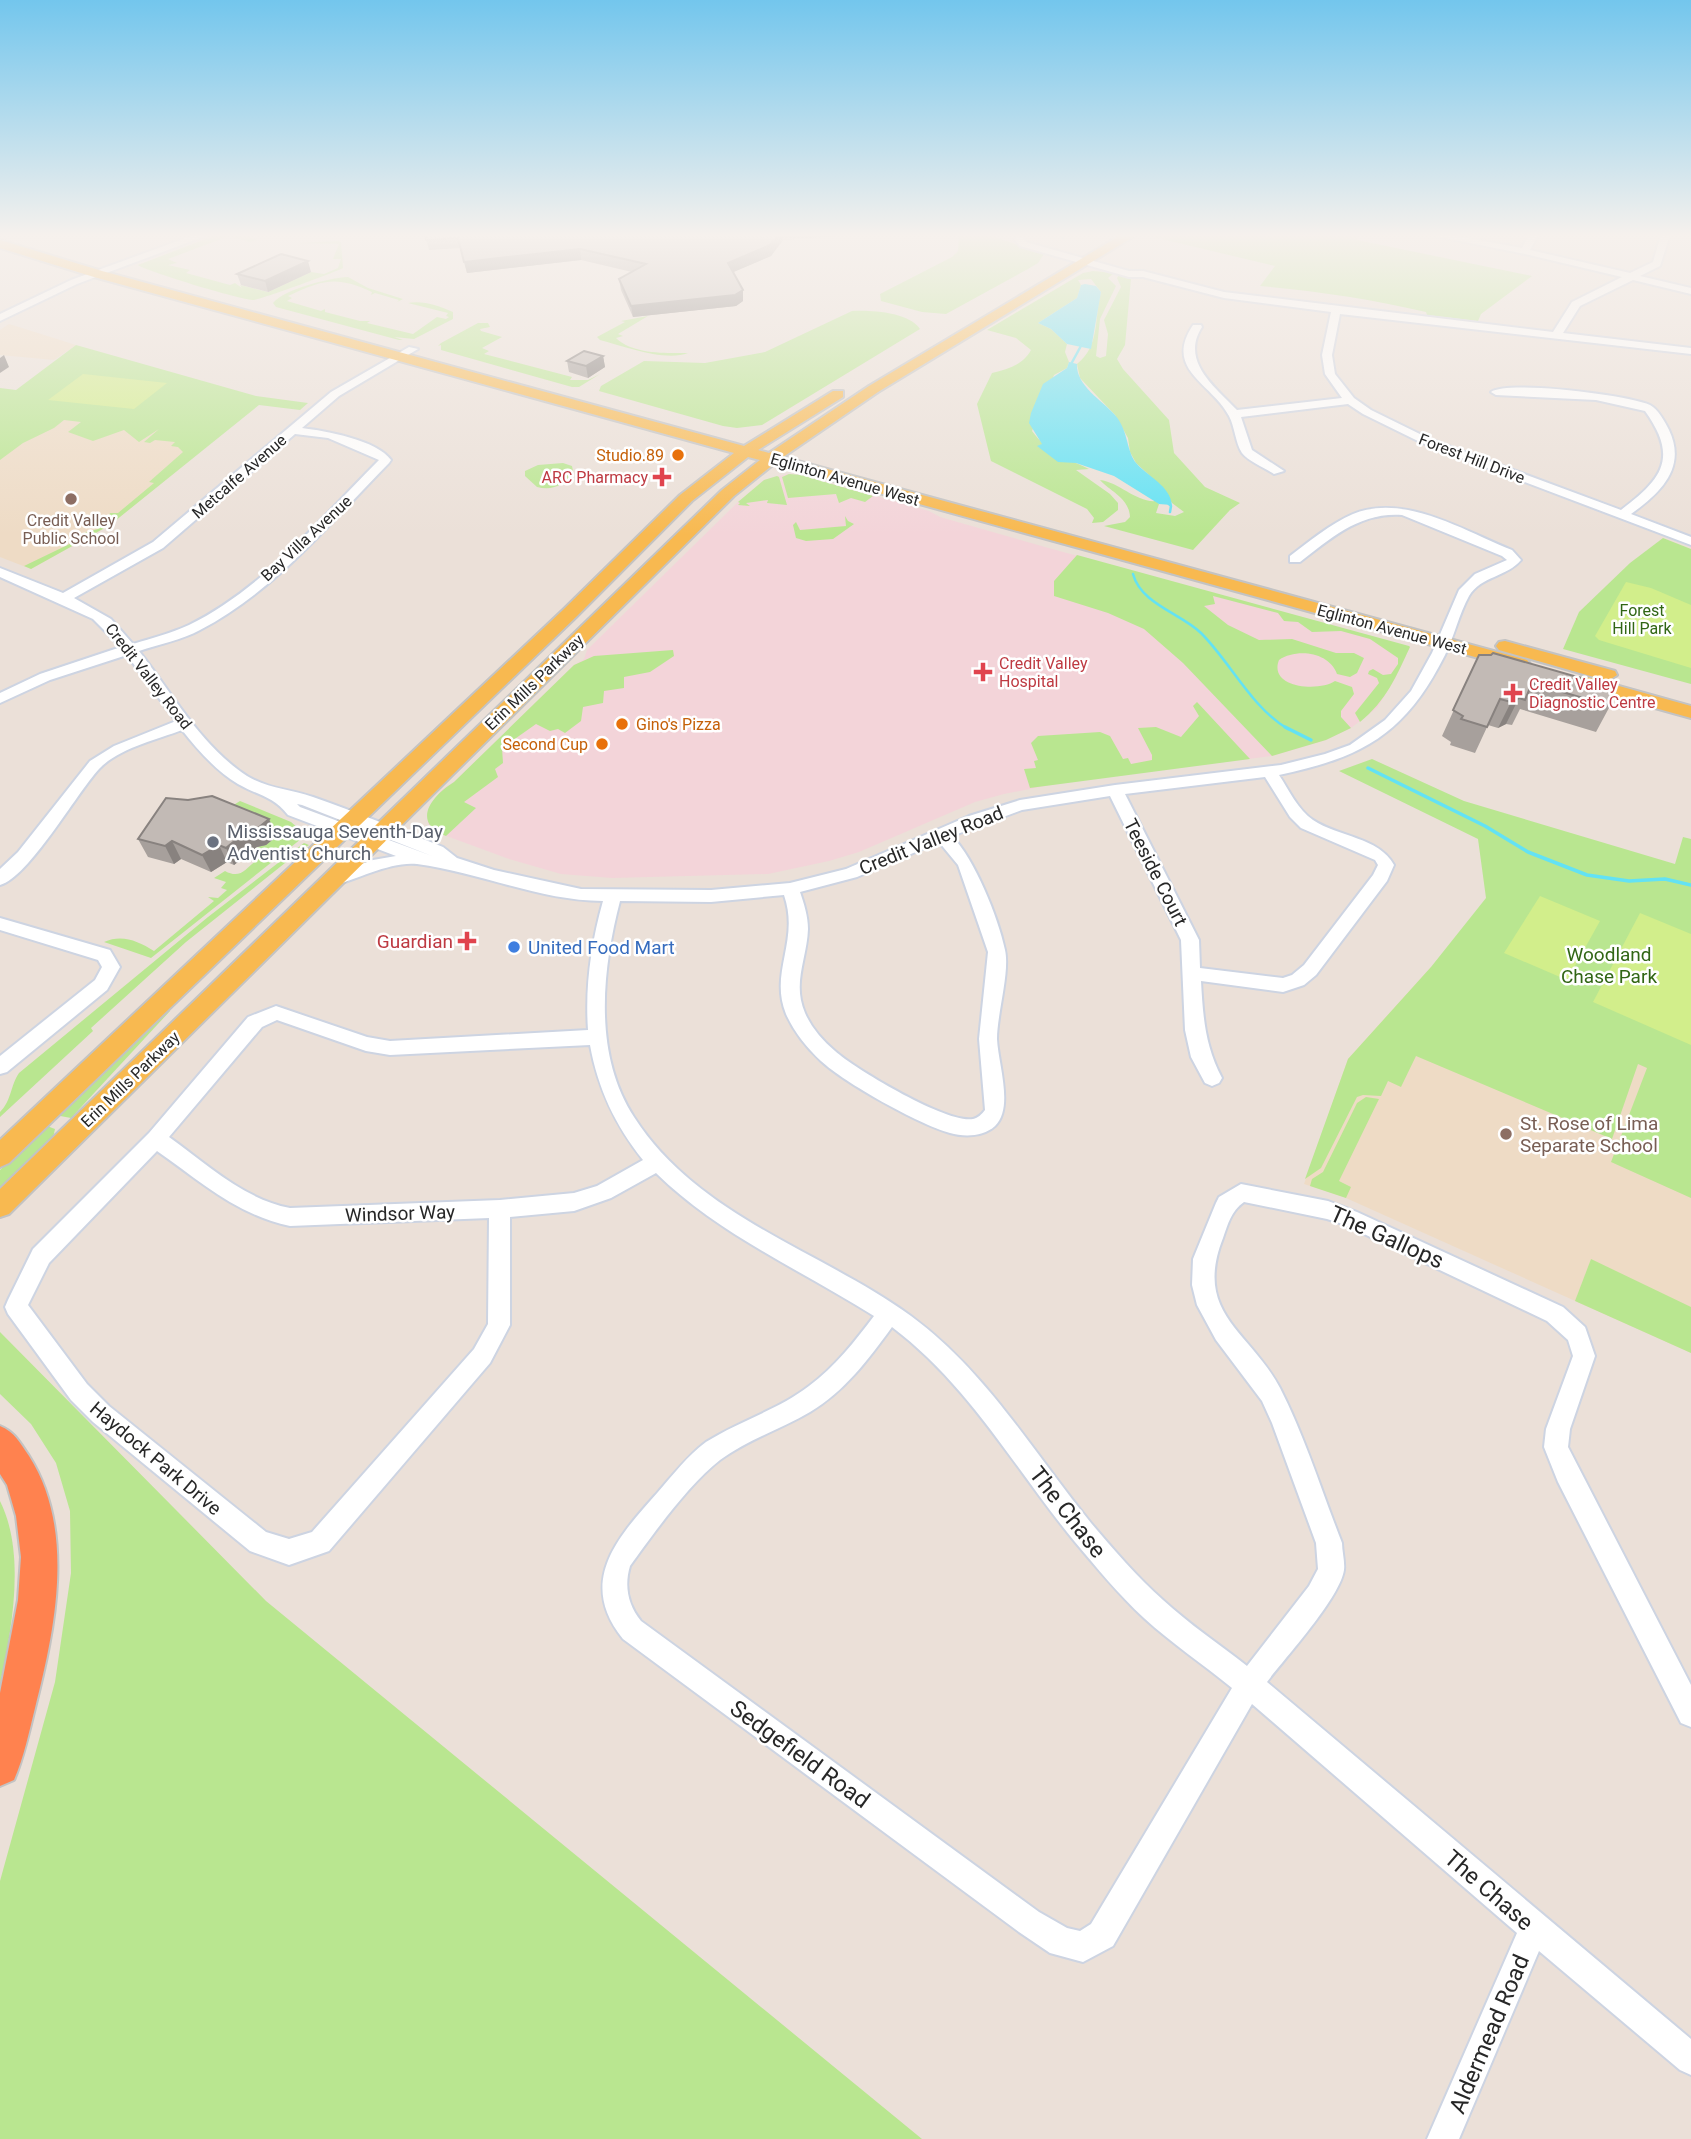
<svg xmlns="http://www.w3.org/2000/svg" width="1691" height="2139" font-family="Roboto,sans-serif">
<rect width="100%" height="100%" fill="#ebe0d8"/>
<g fill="#eedbc5">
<path d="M9,324L76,345L54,360L0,355V330Z"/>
<path d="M55,418L147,428L218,436L110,525L31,569L0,557V458Z"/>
<path d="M1431,967L1691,1088V1353L1346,1198L1304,1184L1348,1059Z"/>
</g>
<path fill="#f3d4d9" d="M787,474L801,475L929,511L940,517L1045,547L1410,647L1395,679L1377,708L1351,728L1326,740L1272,756L1065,782L1004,794L975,802L859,852L829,861L768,874L612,878L561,874L509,859L433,831L428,824V812L441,790L454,782L574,665L584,659L587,650L738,502L764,480Z"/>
<g fill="#b9e690">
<path d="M216,235H243L257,240L250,242L229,236L168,259L177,263L168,265L190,270L186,273L230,285L235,283L242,288L240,285L268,292L311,272L324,274L338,268L341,259H333L339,244L299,243L338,241L341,242L343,268C336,272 262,299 254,300C240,300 143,270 138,265Z"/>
<path d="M959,235H989L1044,254L1038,263L1028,269L946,314L922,312L881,301L880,294L952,257L958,251Z"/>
<path d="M1145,235H1359L1357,240L1532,276L1481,314L1478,321L1427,315L1426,312C1371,299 1316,291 1260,286L1275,266Z"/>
<path d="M1093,271L1114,273L1108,278L1116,286L1100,319L1096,356L1100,358L1106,356L1108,334L1104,320L1121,287L1117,278L1119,275L1131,279L1125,345L1117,359L1123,369L1169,420L1174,453L1205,487L1240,503L1230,510L1193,550L1104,526L1125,522L1130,517C1129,498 1111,492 1100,480C1119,482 1137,503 1156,501L1159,504L1156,513L1175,516L1184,512L1172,503L1161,486L1136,463L1130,452L1128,438L1115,415L1080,378L1077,364C1100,346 1094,319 1101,292L1091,279L1078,280L1081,285L1077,298L1038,323L1051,329L1067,344L1065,352L1069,362L1067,368L1054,375L1032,431C1049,454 1064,457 1089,469L1076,470L1110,494L1118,503V510L1103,522L1092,523L1094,518L1087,509L991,461L977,404L992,373C1008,369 1023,365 1031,350L1016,338L987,330L1083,273Z"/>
<path d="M348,277L368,288L403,299L397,302L399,300L375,293L371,295L372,292C337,276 324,279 288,296L292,298L287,301L321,311L325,309V312L360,321H370L367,323L413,334L437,317L446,319L449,317L446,316L448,313L408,303C422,300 440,306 453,312V319L414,339L394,337L403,340H399L276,307L273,303C284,289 329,278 348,277Z"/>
<path d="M852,311C871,310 909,312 920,329L762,425L737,428L723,426L599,391L601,386L644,361L705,363L765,352Z"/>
<path d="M648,316L618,334L623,336L616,338C633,355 669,353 688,353C665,362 623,346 600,340L597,337L625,322L621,321Z"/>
<path d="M478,323H488L490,327L480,329L481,331L502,337L482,348L489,351L484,354L572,377L570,380H588L600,374L579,387H572L441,350V345L438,346L441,343Z"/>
<path d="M76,345L256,396L308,403L300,410L259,405L110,525L31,569L24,566L80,539L74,536L98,529L106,523L110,513H118L154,483L149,482L183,452L178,447L171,446L175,442L155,440L150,443L144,442L159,429L139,442L124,430L93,441L68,432L81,422L64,420L54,428L23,443L0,460V388L16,390Z"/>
<path d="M563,463L572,466L573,471C565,485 553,491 537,487L525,476V471L538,465Z"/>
<path d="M789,474L801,475L873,496L865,502L851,498L839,503L836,494L788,498L782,477Z"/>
<path d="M777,476L779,477L787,505L767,503L768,500L746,503L750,506L738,505L740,503L738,502L764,480Z"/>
<path d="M845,516L848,521L854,524L833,539L806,541L796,538L793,525L796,522L800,530L846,526Z"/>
<path d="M1663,538L1691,549V684L1563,649L1579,612L1630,563Z"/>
<path d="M1077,555L1409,646L1410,647C1396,677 1386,701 1360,722L1355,713L1379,683L1377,678L1368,674L1369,671L1373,669L1383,675L1391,674L1398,664V658L1370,639L1341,631L1312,632L1298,622L1284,621L1278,613L1213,596L1215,604L1204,606L1228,625L1259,640L1292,639L1336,653H1354L1364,658L1357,673L1350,677L1337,674C1329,652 1297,648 1279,660C1268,688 1319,692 1335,681L1352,687L1354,694L1341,711V717L1351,728L1326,740L1272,756L1183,663L1144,629L1108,613L1054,596V581Z"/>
<path d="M673,650L674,656L650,672L624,677V688L604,691L603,703L583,707L581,721L565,733L558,729L550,731L536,724L502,748L503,763L495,769L498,777L464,802L476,808L446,836C411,823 431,796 454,782L574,665L594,656Z"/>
<path d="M1197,702L1250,759L1030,788L1024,769L1036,768L1034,761L1038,760L1031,743L1038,736L1100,732L1110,736L1123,759L1128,758L1131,764L1152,760V755L1138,728L1156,727L1181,737L1199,716L1193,706Z"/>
<path d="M1372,759L1464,801L1675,864L1683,837L1691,839V1198L1611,1162L1647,1068L1638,1064L1612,1139L1416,1056L1401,1087L1388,1081L1381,1096L1363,1095L1357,1097L1321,1168L1305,1179L1348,1059L1431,967L1486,898L1478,839L1339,771Z"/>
<path d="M240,801L291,822L306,835L151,958L104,942C122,934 138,941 154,951L214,901L208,897L218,898L227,890L221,888L226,882L214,878L225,871C243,881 247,864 262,857L263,851L256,848L272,840V834L232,806Z"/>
<path d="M304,843L309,845L290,859L186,942L91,1028L93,1031L0,1117V1112C12,1100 10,1086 19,1073L208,917Z"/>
<path d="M166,1008L170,1011L71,1118L55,1115Z"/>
<path d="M1366,1097L1379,1099L1339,1181L1351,1187L1346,1198L1310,1186L1312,1179L1323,1172L1357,1103Z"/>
<path d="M47,1126L55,1129L53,1138L0,1190V1170Z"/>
<path d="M1591,1259L1691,1307V1353L1575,1301Z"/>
<path d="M0,1332L266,1601L922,2139H0V1881L55,1682L71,1573L70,1511L56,1463L31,1424L0,1394Z"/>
<path d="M0,1501C26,1553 12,1630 0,1684Z"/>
</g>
<g fill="#d2ee8b">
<path d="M83,374L167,383L134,409L48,400Z"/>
<path d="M1626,582L1651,588L1691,605V668L1599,640L1595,636Z"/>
<path d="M1540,896L1600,921L1567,980L1504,953Z"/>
<path d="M1640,913L1691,934V1045L1593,1002Z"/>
</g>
<g fill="#63e2f4">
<path d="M1085,284L1096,286L1101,292L1091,349L1067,344L1051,329L1038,323L1077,298L1081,285Z"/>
<path d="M1069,362L1077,364C1076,386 1102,400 1115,415C1129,431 1126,452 1137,464C1149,477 1170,486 1172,505L1159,504L1114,476L1076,463L1058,462L1037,446L1042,444L1029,423L1031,413L1043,384L1067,368Z"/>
</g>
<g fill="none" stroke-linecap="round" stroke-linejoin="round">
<g stroke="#63e2f4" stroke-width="2.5">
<path d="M1062,235L1063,238"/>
<path d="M1070,366L1082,344"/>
<path d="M1168,503L1171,506L1170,512"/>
<path d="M1133,574C1141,604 1180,613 1201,633C1231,663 1251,707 1288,729"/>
</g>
<g stroke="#63e2f4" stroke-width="3.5">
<path d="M1285,727L1311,740"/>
<path d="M1368,768L1485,826L1528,852L1587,875L1629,881L1665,879L1691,885"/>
</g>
<g stroke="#cdd4e2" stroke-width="4">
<g id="minor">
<path d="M194,235H208L77,284L0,321V314L71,280Z"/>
<path d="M1430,235H1451L1522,248L1529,235H1538L1530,250L1630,273L1653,262L1661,235H1670L1660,266L1640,276L1691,288V294L1633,280L1580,306L1563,333L1691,348V354L1340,314L1332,355L1335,374L1354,398L1371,410L1430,439L1621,510C1662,479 1679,458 1645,411L1596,400L1496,395L1491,392C1507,380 1628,395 1650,405C1658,409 1665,422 1669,430C1687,468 1660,493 1631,514L1691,537V545L1422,443L1363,414L1348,404L1241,417L1252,450L1284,471L1274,474C1265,468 1248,461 1242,453C1235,442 1235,427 1229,416C1212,383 1163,370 1193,325H1201L1202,327C1180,361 1215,387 1237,410L1342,398L1325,374L1322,355L1331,312L1224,298L1143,277H1129L1020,246L1014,239L1022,237L1026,242L1129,271H1143L1224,292L1553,332L1572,302L1622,277L1525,254Z"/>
<path d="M409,347L418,349L339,396L302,428C326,431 377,440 391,460L389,463C331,522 275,591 200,630C182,640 159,644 139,651C172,693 201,746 247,776C268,789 290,789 313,797C356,812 400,830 443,847L457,858L494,870L581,889L711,890L790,883L846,869L969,816L1020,800L1115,785L1281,765L1325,754L1350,745L1385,720L1411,691L1432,653L1459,590L1475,574L1507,560L1502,556L1402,515C1360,512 1331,538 1300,562H1290V556C1310,541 1330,524 1353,514C1405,493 1464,531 1512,550L1521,560C1507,577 1481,576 1469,596C1459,614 1454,637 1445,655C1405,734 1364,757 1279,775C1289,790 1298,810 1313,820C1338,837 1379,837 1394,865L1387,881L1316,975L1304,985L1283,992L1201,981C1203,1017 1205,1046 1222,1078L1219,1083L1212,1086L1205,1083L1191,1057L1185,1030L1181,940L1110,796L1022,810L952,836C975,860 998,917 1005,950C1010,972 997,1014 997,1039C998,1063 1014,1108 995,1126C983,1137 964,1137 950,1133C918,1124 845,1083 821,1061C807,1048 794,1032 786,1014C769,972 800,941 784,895L711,902L620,901C602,970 593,1054 634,1117C698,1217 820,1250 911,1316C986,1371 1033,1452 1091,1523C1114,1550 1137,1577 1163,1600C1189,1624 1219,1644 1247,1666L1309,1586L1318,1569L1316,1543L1272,1423L1262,1401L1216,1340L1197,1305L1192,1285L1193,1259L1216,1203L1219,1197L1241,1184L1328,1201L1357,1212L1563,1307L1585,1327L1595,1356L1570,1429L1568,1447L1691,1685V1727L1681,1723L1558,1482L1544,1447L1546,1429L1573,1356L1568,1340L1547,1321L1343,1224L1327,1219L1244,1202C1231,1211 1228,1224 1223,1238C1193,1314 1250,1331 1280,1388C1305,1437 1322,1492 1342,1543C1342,1551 1345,1562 1344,1570C1340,1598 1285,1658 1267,1682L1691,2039V2075L1680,2070L1539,1951L1459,2139H1427L1517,1933L1252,1704L1113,1946L1083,1962L1050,1953L1019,1932L623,1639C576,1581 619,1536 658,1492C673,1475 688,1455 706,1442C739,1421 778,1410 809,1386C835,1367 855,1341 874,1316C801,1270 718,1234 656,1173L611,1198L574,1211L510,1217V1325L490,1363L329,1551L289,1565L250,1551L93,1422L71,1400L8,1314L5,1307L8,1300L33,1249L149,1133L248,1017L276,1006L367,1037L390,1041L588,1030C585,986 591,944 603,901C540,901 479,872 417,864C392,861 357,879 333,886L327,884L325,880L327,876L373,860L396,856L288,815C273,796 259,796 238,784C216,771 197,749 182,730C156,740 119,748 99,769C76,794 29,877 0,885V869L18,852L90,761L114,746L176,721L127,655L50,680L0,703V693L40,674L121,647L93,619L0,577V568L63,593L153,542L331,392ZM295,434L328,438L379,460C321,518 264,588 189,625C172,633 152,638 133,644L111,619L74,598L163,548ZM1265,777L1290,817L1301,828L1375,860L1378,865L1373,875L1304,965L1292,975L1283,978L1200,968L1199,940L1125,794ZM297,804L302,805L432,856L300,807ZM939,842L958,865L988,952L979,1039L985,1110C982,1114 978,1118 973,1119C947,1124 855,1069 835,1051C823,1041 811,1027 805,1013C792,983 807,959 808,929C808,916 804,904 800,892L857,877ZM277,1020L366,1051L390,1055L590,1045C598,1089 615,1125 643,1160L597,1186L574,1193L500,1200L290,1208C243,1199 207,1164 169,1137L262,1027ZM157,1151C200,1181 237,1215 290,1226L489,1218L488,1324L474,1349L312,1532L289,1539L266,1532L109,1406L87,1384L28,1305L49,1263ZM892,1327C969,1385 1015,1469 1075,1542C1097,1568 1119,1595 1144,1618C1171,1643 1203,1664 1232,1688L1091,1924L1080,1931L1067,1928L1039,1912L641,1621C628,1605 624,1586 630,1566C653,1534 689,1484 720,1460C747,1440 781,1429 810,1412C845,1391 868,1360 892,1327Z"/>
<path d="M0,918L110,950L120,967L107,990L7,1072L0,1074V1056L95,980L102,967L98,960L0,930Z"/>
</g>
</g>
<g stroke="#c3c3c3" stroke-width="4">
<g id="major">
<path d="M1121,235H1136L878,392L783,457L1527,660L1530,664L1527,668H1515L774,464L734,496L9,1214L0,1217V1189L722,490L760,460L748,457L692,501L576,617L9,1163L0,1167V1140L564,609L680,495L734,453L94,277L0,248V240L102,271L744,446L833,391H843V397L758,450L769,453L869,386Z"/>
<path d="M1505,641L1615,671L1617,675L1608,681L1499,650L1496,646L1499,642Z"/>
<path d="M1583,676L1691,706V718L1576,686L1574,682Z"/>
</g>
</g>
<g stroke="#c3c3c3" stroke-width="4">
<path id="highway" d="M0,1426C15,1432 20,1443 29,1456C76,1530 55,1629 35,1708C29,1732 24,1757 14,1780L0,1786V1693L18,1600L21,1557L16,1516L7,1485L0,1474Z"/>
</g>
<use href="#minor" fill="#fff" fill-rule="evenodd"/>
<use href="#major" fill="#f8b950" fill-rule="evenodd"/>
<use href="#highway" fill="#ff824f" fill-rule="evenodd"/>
</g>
<g fill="#a7a09c">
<path d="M425,235H857L783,240L771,256L733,272L743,301L736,306L633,317L621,290L619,279L632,272L581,260L467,273L461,248L429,250Z"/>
<path d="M311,272L268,292L241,285L237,274Z"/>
<path d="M603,356L605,367L588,378L569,372L567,361Z"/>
<path d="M1479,655L1610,706L1596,732L1520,709L1512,725L1506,724L1498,728L1488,725L1475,753L1450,745L1451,742L1442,736Z"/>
<path d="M277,836L266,845L257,847L234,865L227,862L211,872L181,859L174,864L148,857L138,839Z"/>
</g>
<g fill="#88827f">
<path d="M778,235H783V240L771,256L729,274L728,263Z"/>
<path d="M580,249L581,260L467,273L464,262Z"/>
<path d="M308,261L311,272L268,292L265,281Z"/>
<path d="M743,290V301L736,306L633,317L631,306Z"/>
<path d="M4,355L9,367L0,373V358Z"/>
<path d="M603,356L605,367L588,378L586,366Z"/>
<path d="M1519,698L1506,724L1498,728L1511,702Z"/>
<path d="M269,819L277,836L266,845L257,847L234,865L226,848L249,829Z"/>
<path d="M172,841L181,859L174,864L165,846Z"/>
<path d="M219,845L227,862L211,872L202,855Z"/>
</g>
<g fill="#c2bab5" stroke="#88827f" stroke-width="2">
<path d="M425,235H778L770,245L728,263L743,290L735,295L631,306L619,279L646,264L580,249L464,262L458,238L426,240Z"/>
<path d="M281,254L308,261L265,281L237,274Z"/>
<path d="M584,351L603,356L586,366L567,361Z"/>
<path d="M1493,653L1616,688L1610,706L1532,683L1525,700L1519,698L1511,702L1500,699L1487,727L1461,719L1463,716L1453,710L1479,655H1491Z"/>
<path d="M212,796L269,819L258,828L249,829L226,848L219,845L202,855L172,841L165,846L138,839L166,798L188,800Z"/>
</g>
<linearGradient id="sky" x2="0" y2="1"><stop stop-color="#73c6ed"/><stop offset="0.44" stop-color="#f6f1ed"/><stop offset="1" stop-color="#f6f1ed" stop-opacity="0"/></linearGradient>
<rect width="1691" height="535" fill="url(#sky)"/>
<g fill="#e8710a" stroke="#fff" stroke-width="2.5">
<circle cx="678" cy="455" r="7"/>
<circle cx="622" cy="724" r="7"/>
<circle cx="602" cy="744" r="7"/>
</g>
<g fill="#e0444e" stroke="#fff" stroke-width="2.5">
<path d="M658.5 466.5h7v7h7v7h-7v7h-7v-7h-7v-7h7z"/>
<path d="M979.5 661.5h7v7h7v7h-7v7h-7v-7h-7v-7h7z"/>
<path d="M1509.5 682.5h7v7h7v7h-7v7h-7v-7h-7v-7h7z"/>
<path d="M463.5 930.5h7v7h7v7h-7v7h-7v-7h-7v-7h7z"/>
</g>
<g fill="#8d6e63" stroke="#fff" stroke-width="2.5">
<circle cx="71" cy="499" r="7"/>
<circle cx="1506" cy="1134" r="7"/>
</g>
<circle fill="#6b7280" stroke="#fff" stroke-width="2.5" cx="213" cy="842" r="7"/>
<circle fill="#3f7fe0" stroke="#fff" stroke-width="2.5" cx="514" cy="947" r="7"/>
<g text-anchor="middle" stroke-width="5" stroke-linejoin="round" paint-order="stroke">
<g font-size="16" fill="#c56008" stroke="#fff" text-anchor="end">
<text x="664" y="461">Studio.89</text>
<text x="636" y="730" text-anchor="start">Gino's Pizza</text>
<text x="588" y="750">Second Cup</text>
</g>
<g font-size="16" fill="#272727" stroke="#fff">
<text transform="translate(1472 458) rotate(21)" y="6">Forest Hill Drive</text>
<text transform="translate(239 476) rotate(-41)" y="6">Metcalfe Avenue</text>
<text transform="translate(845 479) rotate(16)" y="6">Eglinton Avenue West</text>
<text transform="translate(306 538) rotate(-43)" y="6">Bay Villa Avenue</text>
<text transform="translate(1392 629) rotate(15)" y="6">Eglinton Avenue West</text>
<text transform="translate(149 676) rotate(52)" y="6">Credit Valley Road</text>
<text transform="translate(534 682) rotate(-44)" y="6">Erin Mills Parkway</text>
<text transform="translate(130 1079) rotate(-44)" y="6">Erin Mills Parkway</text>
</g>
<g font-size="16" fill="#be3a42" stroke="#fff" text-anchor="start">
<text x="648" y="483" text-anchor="end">ARC Pharmacy</text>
<text x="999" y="669">Credit Valley<tspan x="999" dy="18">Hospital</tspan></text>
<text x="1529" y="690">Credit Valley<tspan x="1529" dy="18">Diagnostic Centre</tspan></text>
</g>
<g font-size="16" fill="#785e54" stroke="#fff">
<text x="71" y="526">Credit Valley<tspan x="71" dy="18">Public School</tspan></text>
</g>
<g font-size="16" fill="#316615" stroke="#fff">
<text x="1642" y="616">Forest<tspan x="1642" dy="18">Hill Park</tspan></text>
</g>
<g font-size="19" fill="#5b616d" stroke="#fff" text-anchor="start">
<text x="227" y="838">Mississauga Seventh-Day<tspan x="227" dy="22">Adventist Church</tspan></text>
</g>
<g font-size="19" fill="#272727" stroke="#fff">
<text transform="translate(931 840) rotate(-22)" y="7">Credit Valley Road</text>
<text transform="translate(1156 872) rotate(63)" y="7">Teeside Court</text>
<text transform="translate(400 1213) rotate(-2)" y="7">Windsor Way</text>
<text transform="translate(156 1458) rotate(40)" y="7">Haydock Park Drive</text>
</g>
<g font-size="19" fill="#be3a42" stroke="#fff" text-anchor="end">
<text x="453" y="948">Guardian</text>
</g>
<g font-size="19" fill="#366cbe" stroke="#fff" text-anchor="start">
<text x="528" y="954">United Food Mart</text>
</g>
<g font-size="19" fill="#316615" stroke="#fff">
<text x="1609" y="961">Woodland<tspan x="1609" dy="22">Chase Park</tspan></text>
</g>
<g font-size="19" fill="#785e54" stroke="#fff" text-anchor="start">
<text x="1520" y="1130">St. Rose of Lima<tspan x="1520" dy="22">Separate School</tspan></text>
</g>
<g font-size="23" fill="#272727" stroke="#fff">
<text transform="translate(1387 1237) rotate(24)" y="8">The Gallops</text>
<text transform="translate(1068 1512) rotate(52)" y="8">The Chase</text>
<text transform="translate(800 1754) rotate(36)" y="8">Sedgefield Road</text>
<text transform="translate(1489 1890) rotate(41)" y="8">The Chase</text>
<text transform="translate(1489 2034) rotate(-67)" y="8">Aldermead Road</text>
</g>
</g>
</svg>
